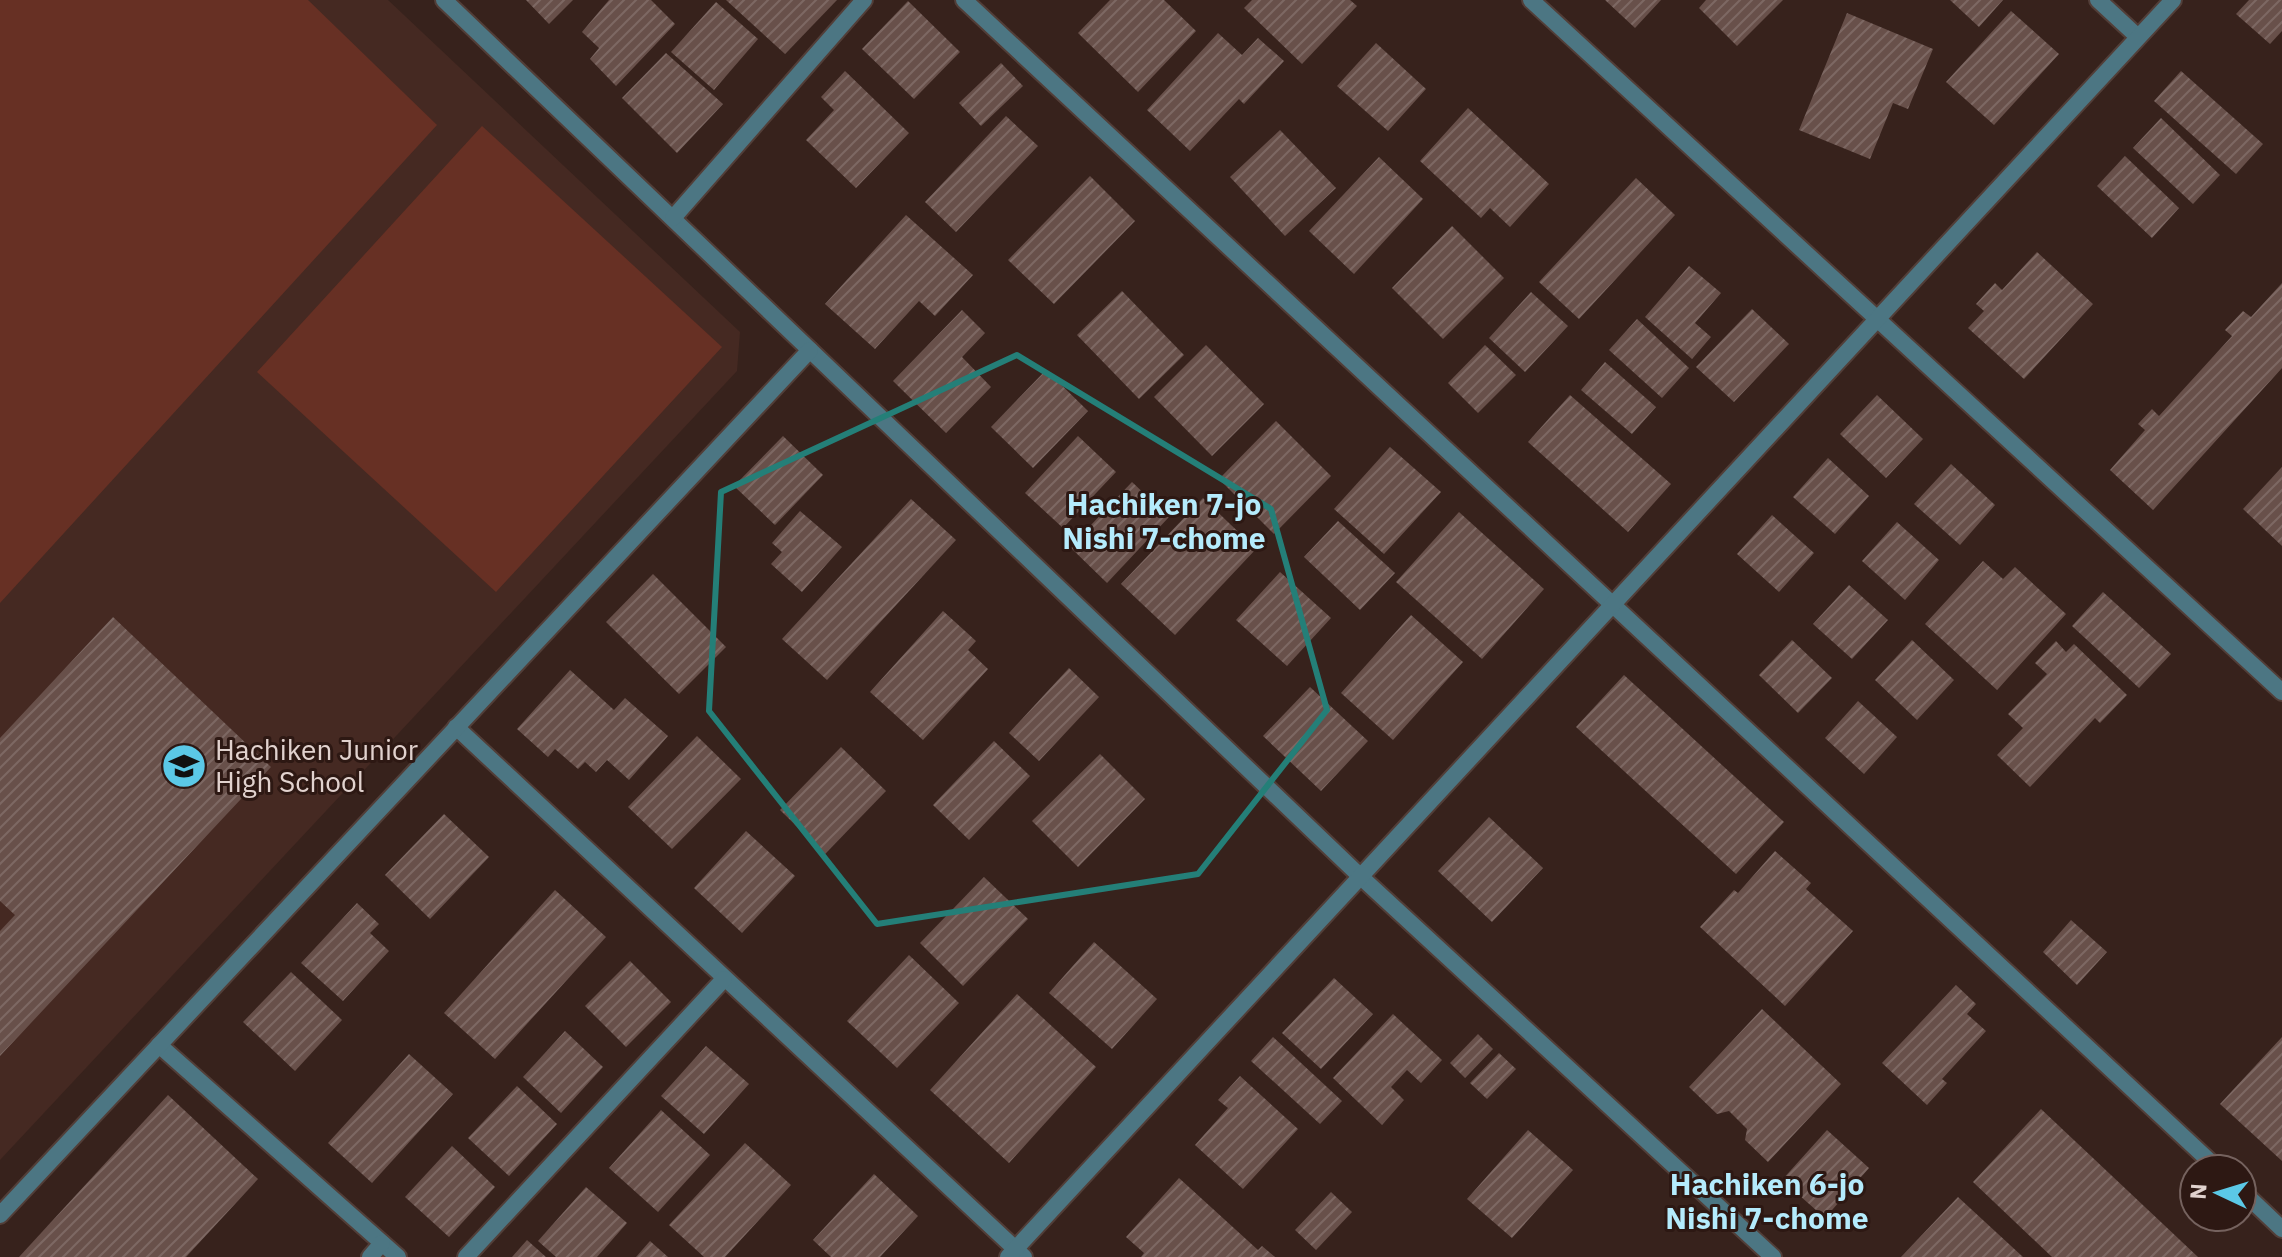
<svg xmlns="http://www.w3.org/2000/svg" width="2282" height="1257" font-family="'IBM Plex Sans',sans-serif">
<defs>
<pattern id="building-hatch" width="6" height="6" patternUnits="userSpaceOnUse" patternTransform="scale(2)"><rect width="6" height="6" fill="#68504a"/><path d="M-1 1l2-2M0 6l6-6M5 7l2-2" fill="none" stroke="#7d6863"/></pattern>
</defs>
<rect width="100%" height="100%" fill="#37221c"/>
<path fill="#452922" d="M0,0H388L740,332L737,371L0,1160Z"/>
<g fill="#673024">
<path d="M0,0H308L437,125L0,603Z"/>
<path d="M482,126L722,347L496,592L257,372Z"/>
</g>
<g fill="url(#building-hatch)">
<path d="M526,0H573L549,24Z"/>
<path d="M609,0H651L675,24L616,86L590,59L599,48L582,32Z"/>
<path d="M726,0H837L785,54Z"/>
<path d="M1110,0H1164L1196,31L1138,92L1078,33Z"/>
<path d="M1252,0H1350L1357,6L1302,64L1244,8Z"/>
<path d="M1605,0H1661L1635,28Z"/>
<path d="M1706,0H1783L1737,46L1699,8Z"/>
<path d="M1950,0H2003L1979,27Z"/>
<path d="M2249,0H2282V31L2270,44L2236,14Z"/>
<path d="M908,1L960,52L914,99L862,49Z"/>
<path d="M716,2L758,39L714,90L671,52Z"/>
<path d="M2011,11L2059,54L1994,125L1946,82Z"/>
<path d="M1847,13L1933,49L1908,109L1893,103L1870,159L1799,130Z"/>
<path d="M1218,33L1242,55L1258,38L1284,61L1244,104L1239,99L1190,151L1147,110Z"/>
<path d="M1376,43L1426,89L1388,131L1337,86Z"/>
<path d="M666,53L723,104L677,153L622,98Z"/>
<path d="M1001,63L1023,86L981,126L959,103Z"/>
<path d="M845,71L909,133L856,188L806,140L834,110L821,97Z"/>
<path d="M2181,71L2263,144L2236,174L2154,101Z"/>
<path d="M1468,108L1549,184L1510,227L1490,208L1481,218L1420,161Z"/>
<path d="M1006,116L1038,146L956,232L925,202Z"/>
<path d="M2161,118L2220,175L2193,204L2133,148Z"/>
<path d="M1280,130L1336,188L1285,236L1230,177Z"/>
<path d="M2125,156L2179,208L2152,238L2097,186Z"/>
<path d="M1379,157L1423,199L1354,274L1309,231Z"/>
<path d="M1090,176L1135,221L1054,304L1008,260Z"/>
<path d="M1636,178L1675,215L1579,319L1539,282Z"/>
<path d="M906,215L973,275L935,316L919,301L875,349L825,304Z"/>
<path d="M1452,226L1504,278L1443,339L1392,288Z"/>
<path d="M2037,252L2093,304L2024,379L1968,328L1984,311L1976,304L1995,283L2002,290Z"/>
<path d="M1689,266L1721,293L1695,323L1711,337L1692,359L1645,317Z"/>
<path d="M2282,283V368L2153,510L2110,470L2145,430L2138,424L2152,409L2159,416L2232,336L2225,330L2243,311L2251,317Z"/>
<path d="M1122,291L1184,355L1139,399L1077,335Z"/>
<path d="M1531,292L1568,326L1525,372L1489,338Z"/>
<path d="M1752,309L1789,344L1734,402L1696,367Z"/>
<path d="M962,310L985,333L962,357L991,387L946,433L893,381Z"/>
<path d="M1637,319L1689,368L1662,398L1609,350Z"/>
<path d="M1206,345L1264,404L1212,456L1154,397Z"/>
<path d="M1485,345L1516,375L1478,413L1448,383Z"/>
<path d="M1605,362L1656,407L1632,434L1581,390Z"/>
<path d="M1046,370L1088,411L1033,468L991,427Z"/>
<path d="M1570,395L1671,484L1628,532L1528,442Z"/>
<path d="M1877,395L1923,439L1886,478L1840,434Z"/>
<path d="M1276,421L1331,476L1274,534L1219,479Z"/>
<path d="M783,436L823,475L775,525L734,486Z"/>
<path d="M1078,436L1116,472L1063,528L1025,493Z"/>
<path d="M1390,447L1441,492L1384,554L1334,509Z"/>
<path d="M1828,458L1869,496L1835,534L1793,497Z"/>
<path d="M1951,464L1995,505L1960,545L1914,504Z"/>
<path d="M2282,467V546L2243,509Z"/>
<path d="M1132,482L1169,517L1107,583L1070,547Z"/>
<path d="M1203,498L1256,549L1175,635L1121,584Z"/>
<path d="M911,499L956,540L827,680L782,639Z"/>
<path d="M800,511L842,547L802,592L771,564L782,552L772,543Z"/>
<path d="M1459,512L1544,589L1482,659L1396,582Z"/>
<path d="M1772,515L1814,553L1779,592L1737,554Z"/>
<path d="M1338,521L1395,573L1360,610L1304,557Z"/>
<path d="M1897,522L1939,560L1905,600L1862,561Z"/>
<path d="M1983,561L2003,579L2015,567L2066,614L1997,690L1925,624Z"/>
<path d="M1280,572L1331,618L1287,666L1236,620Z"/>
<path d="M653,574L726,647L679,694L606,622Z"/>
<path d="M1849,585L1888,620L1852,659L1813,624Z"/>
<path d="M2103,592L2171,654L2139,688L2072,626Z"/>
<path d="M943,611L976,641L968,650L988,669L923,740L870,692Z"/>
<path d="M1411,615L1463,662L1393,740L1341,693Z"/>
<path d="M113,617L271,767L0,1056V931L15,915L0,901V738Z"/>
<path d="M1792,640L1832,678L1798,713L1759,675Z"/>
<path d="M1912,640L1954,680L1917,720L1875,680Z"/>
<path d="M2056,641L2066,652L2074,644L2127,695L2100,723L2095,718L2030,787L1997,755L2023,728L2008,714L2047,674L2035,663Z"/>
<path d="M1069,668L1099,697L1039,761L1009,733Z"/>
<path d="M570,670L614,710L625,698L668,736L629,780L607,760L596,772L585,762L578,769L555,749L548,757L517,729Z"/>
<path d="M1624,675L1784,822L1736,874L1576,727Z"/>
<path d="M1310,687L1368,741L1321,791L1263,736Z"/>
<path d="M1858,701L1897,737L1864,774L1825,738Z"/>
<path d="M697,736L741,779L672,849L628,807Z"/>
<path d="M994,741L1030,776L969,840L933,805Z"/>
<path d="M841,747L886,791L825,854L780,810Z"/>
<path d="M1100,754L1145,799L1078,867L1032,821Z"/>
<path d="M444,814L489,857L430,919L385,875Z"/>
<path d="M1489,817L1543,868L1492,922L1438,871Z"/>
<path d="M746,831L795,876L742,933L694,888Z"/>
<path d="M1775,851L1811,883L1806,889L1853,931L1785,1006L1700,927L1734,890L1738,893Z"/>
<path d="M984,877L1028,919L963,986L920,943Z"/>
<path d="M555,890L606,937L495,1059L444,1013Z"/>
<path d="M357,903L379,924L370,933L389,951L343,1001L301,963Z"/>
<path d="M2071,920L2107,952L2077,985L2043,952Z"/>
<path d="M1094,942L1157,999L1112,1049L1049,993Z"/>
<path d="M909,955L959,1003L897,1068L847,1021Z"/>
<path d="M630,961L671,1002L626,1047L585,1006Z"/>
<path d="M291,972L342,1020L295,1071L243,1022Z"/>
<path d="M1334,978L1373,1014L1321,1069L1282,1033Z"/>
<path d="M1956,985L1976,1004L1967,1014L1986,1031L1942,1079L1947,1083L1927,1105L1882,1063Z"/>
<path d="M1017,994L1096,1067L1009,1163L930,1090Z"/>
<path d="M1762,1009L1841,1084L1768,1162L1745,1140L1747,1129L1729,1111L1717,1114L1689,1087Z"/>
<path d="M1393,1014L1442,1060L1421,1083L1407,1070L1391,1087L1404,1100L1382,1125L1333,1078Z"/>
<path d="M565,1031L603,1067L561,1113L523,1077Z"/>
<path d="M1478,1034L1493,1049L1465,1078L1450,1063Z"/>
<path d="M1273,1037L1342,1101L1320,1124L1251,1061Z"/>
<path d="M2282,1037V1161L2220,1104Z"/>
<path d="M706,1046L749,1084L704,1134L661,1096Z"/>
<path d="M1499,1053L1516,1069L1487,1099L1470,1083Z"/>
<path d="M409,1054L453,1094L372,1183L328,1143Z"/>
<path d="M1240,1076L1298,1129L1243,1189L1195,1145L1228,1108L1218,1100Z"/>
<path d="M517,1086L557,1124L509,1176L468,1138Z"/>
<path d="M168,1095L258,1179L186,1257H19Z"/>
<path d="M2041,1109L2198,1257H2052L1973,1182Z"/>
<path d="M661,1110L710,1155L658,1212L609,1168Z"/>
<path d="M1528,1130L1573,1170L1512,1238L1467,1199Z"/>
<path d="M1827,1130L1869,1168L1825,1218L1782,1180Z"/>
<path d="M745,1143L791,1185L725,1257H704L669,1225Z"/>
<path d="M452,1146L495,1187L449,1237L405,1197Z"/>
<path d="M874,1174L918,1216L880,1257H831L813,1240Z"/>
<path d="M1179,1178L1258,1250L1262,1246L1275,1257H1141L1144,1253L1126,1237Z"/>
<path d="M586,1187L627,1223L597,1257H556L538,1241Z"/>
<path d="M1331,1192L1352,1212L1316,1250L1295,1230Z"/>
<path d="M1958,1197L2023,1257H1901Z"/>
<path d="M527,1240L546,1257H512Z"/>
<path d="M650,1241L668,1257H636Z"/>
</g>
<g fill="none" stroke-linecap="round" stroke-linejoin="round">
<g stroke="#523e38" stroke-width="20">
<g id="street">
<path d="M444,0L1361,877L1773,1257"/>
<path d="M964,0L2218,1169"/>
<path d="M1531,0L2282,692"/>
<path d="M2098,0L2138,37"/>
<path d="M673,218L864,0"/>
<path d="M456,727L1024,1257"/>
<path d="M159,1045L398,1257"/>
<path d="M2242,1191L2282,1229"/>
<path d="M0,1215L810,350"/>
<path d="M370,1257L382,1243"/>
<path d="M466,1257L724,979"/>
<path d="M1008,1257L2173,0"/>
</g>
</g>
<use href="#street" stroke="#4c7683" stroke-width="16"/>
</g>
<path fill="none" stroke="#247f78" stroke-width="6" stroke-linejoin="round" d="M1017,355L1271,509L1327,710L1198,874L877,924L709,711L721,492Z"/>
<defs>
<g id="school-disc" transform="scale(2.3)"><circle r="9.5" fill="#5bc8e6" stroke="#2d1813"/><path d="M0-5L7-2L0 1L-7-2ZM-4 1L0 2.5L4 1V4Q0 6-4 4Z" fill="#111"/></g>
</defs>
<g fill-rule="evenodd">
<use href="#school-disc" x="184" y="766"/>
</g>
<g text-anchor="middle" stroke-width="6" stroke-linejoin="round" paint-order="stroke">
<g font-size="28" fill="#e1d2ce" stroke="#2d1813" text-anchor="start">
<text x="215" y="760">Hachiken Junior<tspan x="215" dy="32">High School</tspan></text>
</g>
<g font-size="30" font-weight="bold" fill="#b4ebfc" stroke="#2d1813">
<text x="1164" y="515">Hachiken 7-jo<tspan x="1164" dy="34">Nishi 7-chome</tspan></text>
<text x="1767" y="1195">Hachiken 6-jo<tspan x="1767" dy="34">Nishi 7-chome</tspan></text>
</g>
</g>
<g transform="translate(2218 1193) rotate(274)"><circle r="38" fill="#2d1813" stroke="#75625e" stroke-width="2"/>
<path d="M0-6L14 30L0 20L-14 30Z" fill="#5bc8e6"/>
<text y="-12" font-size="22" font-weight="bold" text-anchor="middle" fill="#e1d2ce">N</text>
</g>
</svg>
